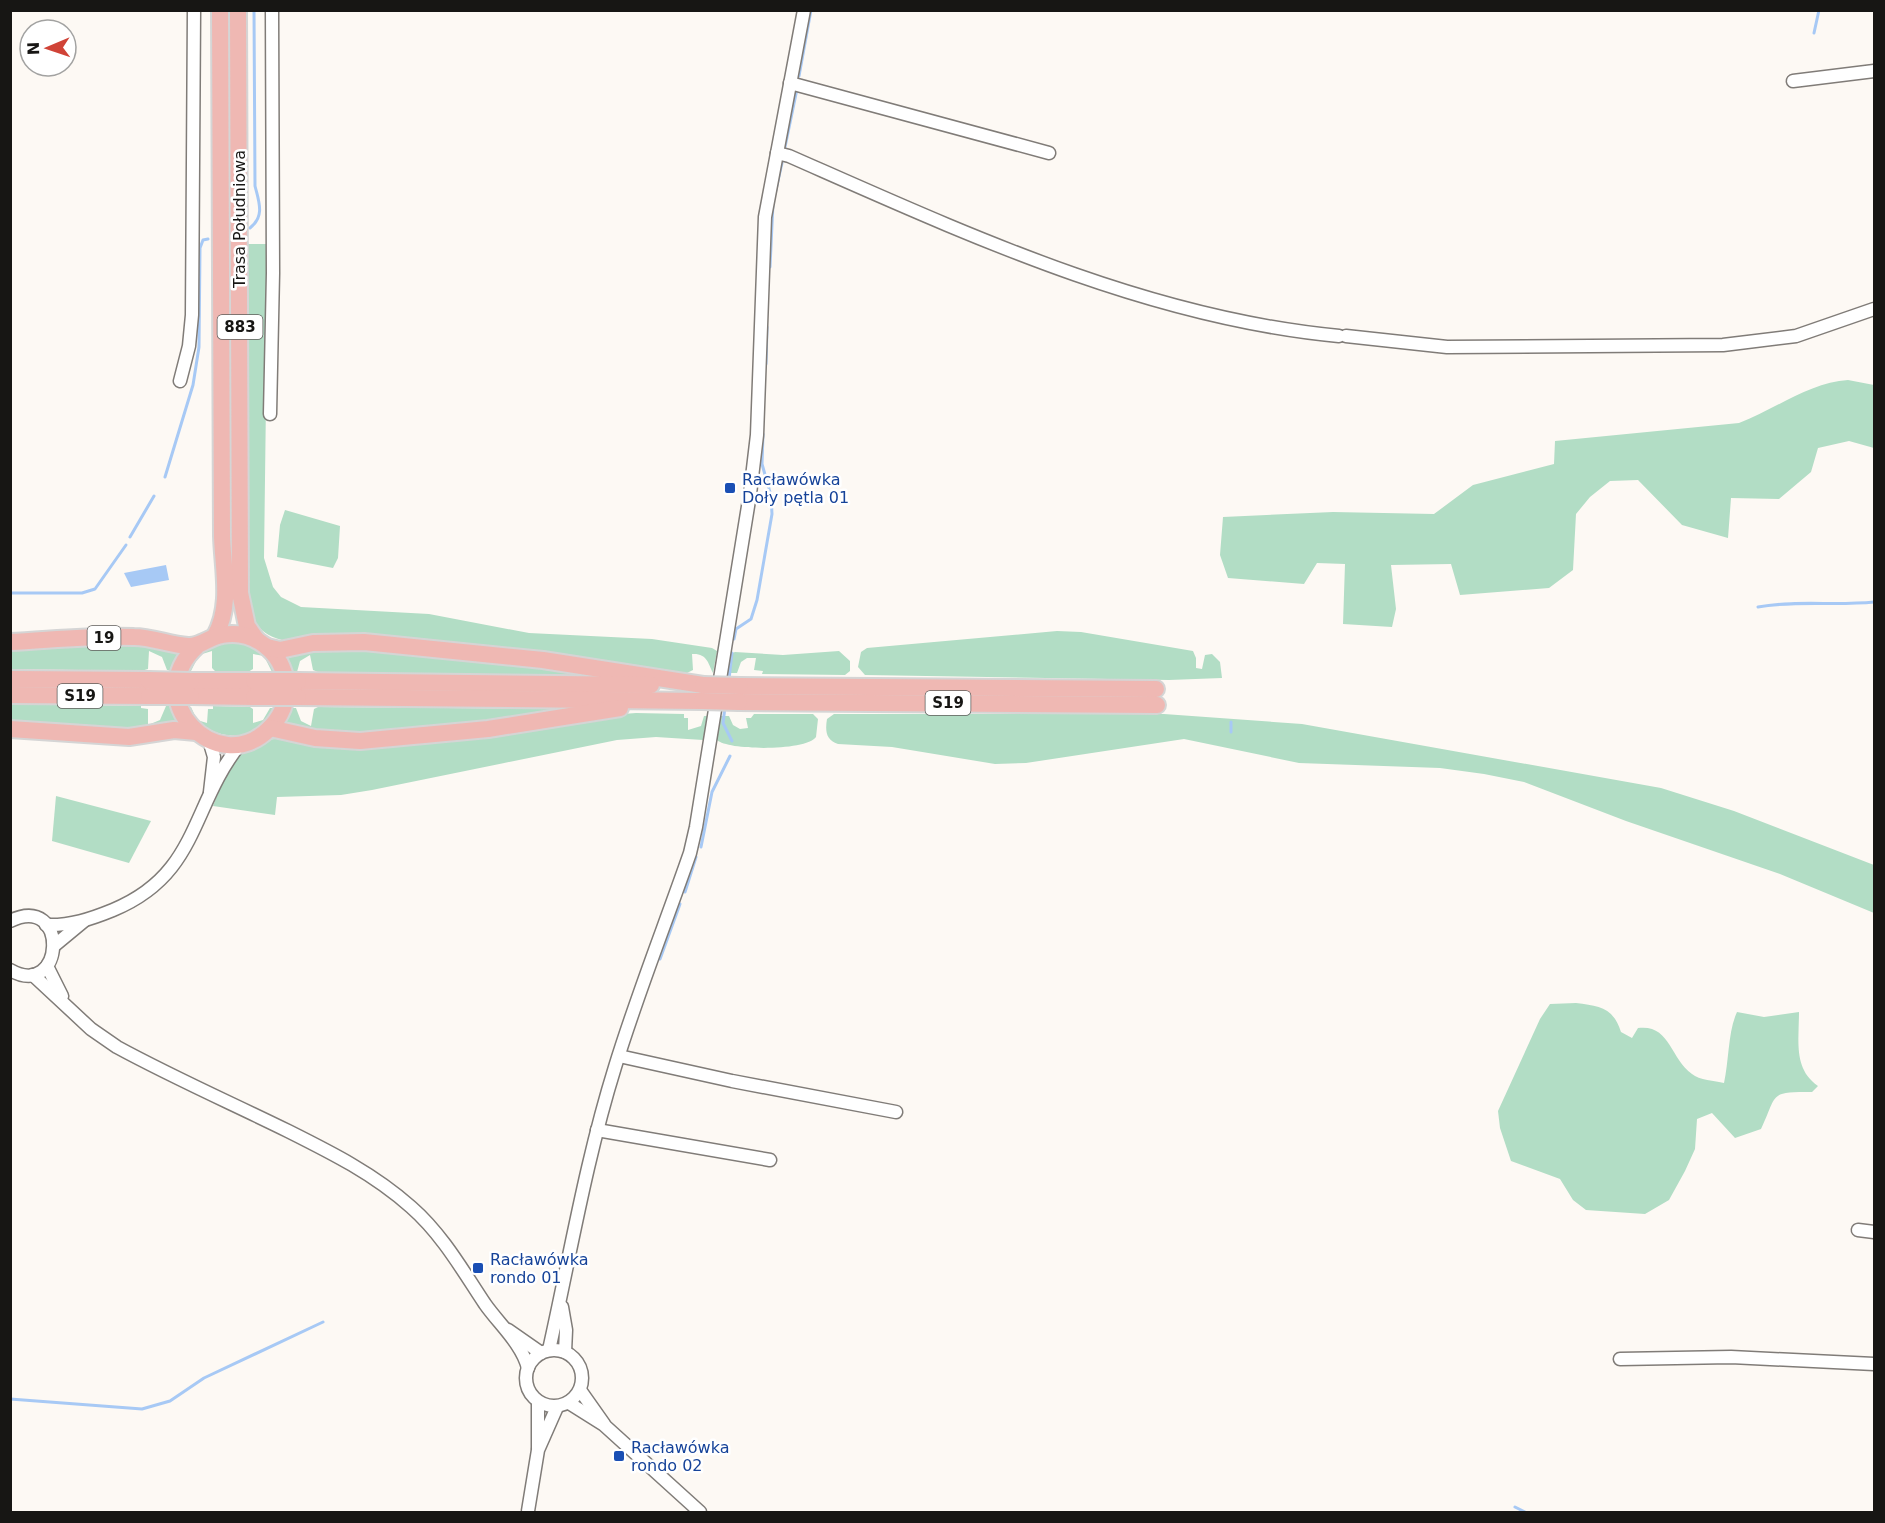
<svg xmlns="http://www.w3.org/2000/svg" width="1885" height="1523" font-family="'DejaVu Sans',sans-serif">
<rect width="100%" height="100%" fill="#fdf9f4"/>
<g fill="#b2ddc5">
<path d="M245,244H268L264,558L273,587L281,597L301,607L429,614L529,633L652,639L712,648L717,651L713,673C708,663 707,653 692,654L693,670L685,674L282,640C261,635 255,624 246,605Z"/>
<path d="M1848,380L1874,385V448L1849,441L1818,448L1811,472L1779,499L1731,498L1728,538L1682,525L1638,480L1610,481L1590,497L1576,514L1573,570L1549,588L1460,595L1451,564L1391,565L1396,609L1392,627L1343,624L1345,564L1317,563L1304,584L1228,578L1220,555L1223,517L1333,512L1434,514L1473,485L1554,464L1555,441L1739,423C1774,410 1810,382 1848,380Z"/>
<path d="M285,510L340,526L338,558L333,568L277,557L280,525Z"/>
<path d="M1057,631L1081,632L1193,651L1196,658V668L1202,669L1205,655L1212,654L1220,662L1222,678L1169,680L865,675L858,667L861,652L867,648Z"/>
<path d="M234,642C253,645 266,654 275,672H272L264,656L253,654V669L248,672L215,671L212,668V651L199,655L191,671H187C200,652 211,644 234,642Z"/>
<path d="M130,644L180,652L171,671L167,670L162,657L149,651L148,669L141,671L11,669V649Z"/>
<path d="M343,647L591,671L597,676L318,672L313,670L310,655L300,661L297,672H291L284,656Z"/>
<path d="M839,651L850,661V671L845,675L762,674L763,671L754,670L756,658H747L741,662L737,673H726L730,654L735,652L783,655Z"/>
<path d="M10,704L141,706V708L148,709V725L160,720L166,706H172L179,722L145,730L11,723Z"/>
<path d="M213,706L250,707L253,709V723L263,720L270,708H274C258,749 205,741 187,707H191L197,720L207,723L208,709H213Z"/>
<path d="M318,707L573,709L486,725L332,735L284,723L291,708H296L301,721L311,726L314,709Z"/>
<path d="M636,713L684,714V718H688V730L701,726L704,716H707L703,740L656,737L617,740L372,790L341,795L277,797L275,815L213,806C231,762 240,735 295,739Z"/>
<path d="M754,714H813L818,719L816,737C807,751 729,751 717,740L719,716H729L733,725L740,729L748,728L746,718H751Z"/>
<path d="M834,714H1164L1302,724L1661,788L1734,811L1874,865V913L1780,874L1626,821L1524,782L1484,774L1440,768L1299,763L1184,739L1026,763L995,764L892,747L838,744C826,740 825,731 827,719Z"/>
<path d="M56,796L151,821L129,863L52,841Z"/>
<path d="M1576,1003C1599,1006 1613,1007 1621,1032L1632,1038L1638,1028C1670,1024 1670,1058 1692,1074C1699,1080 1715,1081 1724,1083C1729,1061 1728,1031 1737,1012L1764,1017L1799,1012C1799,1040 1793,1069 1818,1086L1812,1092C1768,1092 1778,1093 1761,1129L1735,1138L1712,1113L1697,1119L1695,1149L1685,1171L1669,1200L1645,1214L1586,1210L1573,1200L1560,1179L1511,1161L1500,1128L1498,1111L1540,1019L1550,1004Z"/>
</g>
<path fill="#a7c9f5" d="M166,565L169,580L131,587L124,573Z"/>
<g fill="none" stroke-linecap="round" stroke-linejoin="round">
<g stroke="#a7c9f5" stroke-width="3">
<path d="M1814,33L1819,10"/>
<path d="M799,76L811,10"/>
<path d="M785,147L797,89"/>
<path d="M775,194L782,163"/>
<path d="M250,228C265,216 259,202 255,186L254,10"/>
<path d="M770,267L773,203"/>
<path d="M766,364L767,327"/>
<path d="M165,477L193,385L199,347L200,248L203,240L208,239"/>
<path d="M130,537L154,496"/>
<path d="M10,593H82L95,589L126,545"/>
<path d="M1758,607C1797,600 1835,606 1874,602"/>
<path d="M734,639L736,629L751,619L757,600L772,514L771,496L762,464L763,434"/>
<path d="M729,679L732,653"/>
<path d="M725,707L723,723L732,741"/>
<path d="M1231,732V722"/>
<path d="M701,847L712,792L730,756"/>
<path d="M685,892L696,857"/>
<path d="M660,959L680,904"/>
<path d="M10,1399L142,1409L170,1401L204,1378L323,1322"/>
<path d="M1515,1507L1525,1512"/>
</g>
<g stroke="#807c78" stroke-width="15">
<g id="minor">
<path d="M1793,81L1874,71"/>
<path d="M790,83L1049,153"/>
<path d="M777,153L789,156C964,233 1146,318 1339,336"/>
<path d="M1346,336L1447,347L1723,345L1796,336L1874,309"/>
<path d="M180,381L189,346L192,315L194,10"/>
<path d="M270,414L273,273L272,10"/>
<path d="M209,740L214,757L210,792"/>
<path d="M10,921C70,892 65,1001 10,970"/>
<path d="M46,925C70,926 91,919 113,910C200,874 190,805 241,743"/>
<path d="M55,945L84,921"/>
<path d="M47,966L62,996"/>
<path d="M33,975L91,1029L117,1047C172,1077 231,1103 288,1131C332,1153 374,1174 411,1207C442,1234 463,1271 485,1304C499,1324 522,1344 528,1368"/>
<path d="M619,1056L732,1081L896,1112"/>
<path d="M597,1130L770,1160"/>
<path d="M1858,1230L1874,1232"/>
<path d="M562,1307L566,1330L565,1352"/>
<path d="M508,1330L541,1353"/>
<circle cx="554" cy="1378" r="28"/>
<path d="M549,1350C570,1256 586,1160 615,1067C637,995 665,925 690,853L696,827L750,494L757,435L765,217L804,10"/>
<path d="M1620,1359L1731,1357L1874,1364"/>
<path d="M580,1390L604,1424"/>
<path d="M538,1402V1448"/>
<path d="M569,1403L604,1425L700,1512"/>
<path d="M528,1511L538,1450L557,1407"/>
</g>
</g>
<g stroke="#d5d5d5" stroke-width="20">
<g id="highway">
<path d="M238,10L240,593L247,626L256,639"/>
<path d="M215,636C232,605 223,570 222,536L220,10"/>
<path d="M10,642C51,640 93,635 134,637C152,637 170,645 188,646C200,647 209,637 222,635C253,629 283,652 286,684C288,701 281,717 269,729C217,780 139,699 197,646"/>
<path d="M267,647L280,650L313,643L364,642L543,660L703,685"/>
<path d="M10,679L148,680"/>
<path d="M191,681H254"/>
<path d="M298,681L651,685"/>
<path d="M740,686L1156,689"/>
<path d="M10,695L149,696"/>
<path d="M191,696L254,697"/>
<path d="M298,697L702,701"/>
<path d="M739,702L1157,705"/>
<path d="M270,728L315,738L360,741L488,729L620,708"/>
<path d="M10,729L129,737L174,730L196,732"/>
</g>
</g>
<use href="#minor" stroke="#fff" stroke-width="12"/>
<use href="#highway" stroke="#efb8b3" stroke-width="16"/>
<g stroke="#d5d5d5" stroke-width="20" stroke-linecap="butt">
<g id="highway-bridge">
<path d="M148,680L191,681"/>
<path d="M254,681H298"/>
<path d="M703,685L740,686"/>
<path d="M149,696H191"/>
<path d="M254,697H298"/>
<path d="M702,701L739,702"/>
</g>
</g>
<use href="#highway-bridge" stroke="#efb8b3" stroke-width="16"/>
</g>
<g fill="#1a4fb4" stroke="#fff" stroke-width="2">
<rect x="724" y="482" width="12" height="12" rx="3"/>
<rect x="472" y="1262" width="12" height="12" rx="3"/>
<rect x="613" y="1450" width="12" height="12" rx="3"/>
</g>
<g text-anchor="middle" stroke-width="5" stroke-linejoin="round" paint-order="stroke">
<g fill="#fff" stroke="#5d5c5a" stroke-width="1.5">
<rect x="217.5" y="315" width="45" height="24" rx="4.5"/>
<rect x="87.5" y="626" width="33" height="24" rx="4.5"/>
<rect x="57.5" y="684" width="45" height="24" rx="4.5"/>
<rect x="925.5" y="691" width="45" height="24" rx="4.5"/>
</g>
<g font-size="15" font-weight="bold" fill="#171614">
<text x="240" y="332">883</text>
<text x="104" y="643">19</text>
<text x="80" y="701">S19</text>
<text x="948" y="708">S19</text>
</g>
<g font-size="16" fill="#171614" stroke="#fff">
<text transform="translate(239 219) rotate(-90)" y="6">Trasa Południowa</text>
</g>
<g font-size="16" fill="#164399" stroke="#fff" text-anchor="start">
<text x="742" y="485">Racławówka<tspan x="742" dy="18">Doły pętla 01</tspan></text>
<text x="490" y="1265">Racławówka<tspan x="490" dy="18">rondo 01</tspan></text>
<text x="631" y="1453">Racławówka<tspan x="631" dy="18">rondo 02</tspan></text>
</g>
</g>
<rect width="1885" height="1523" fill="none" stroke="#171614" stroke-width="24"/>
<g transform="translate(48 48) rotate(268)"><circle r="28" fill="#ffffff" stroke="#a2a2a1" stroke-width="1.5"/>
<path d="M0-4.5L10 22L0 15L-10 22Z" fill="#d04337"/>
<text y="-9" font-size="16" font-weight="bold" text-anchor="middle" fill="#171614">N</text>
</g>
</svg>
